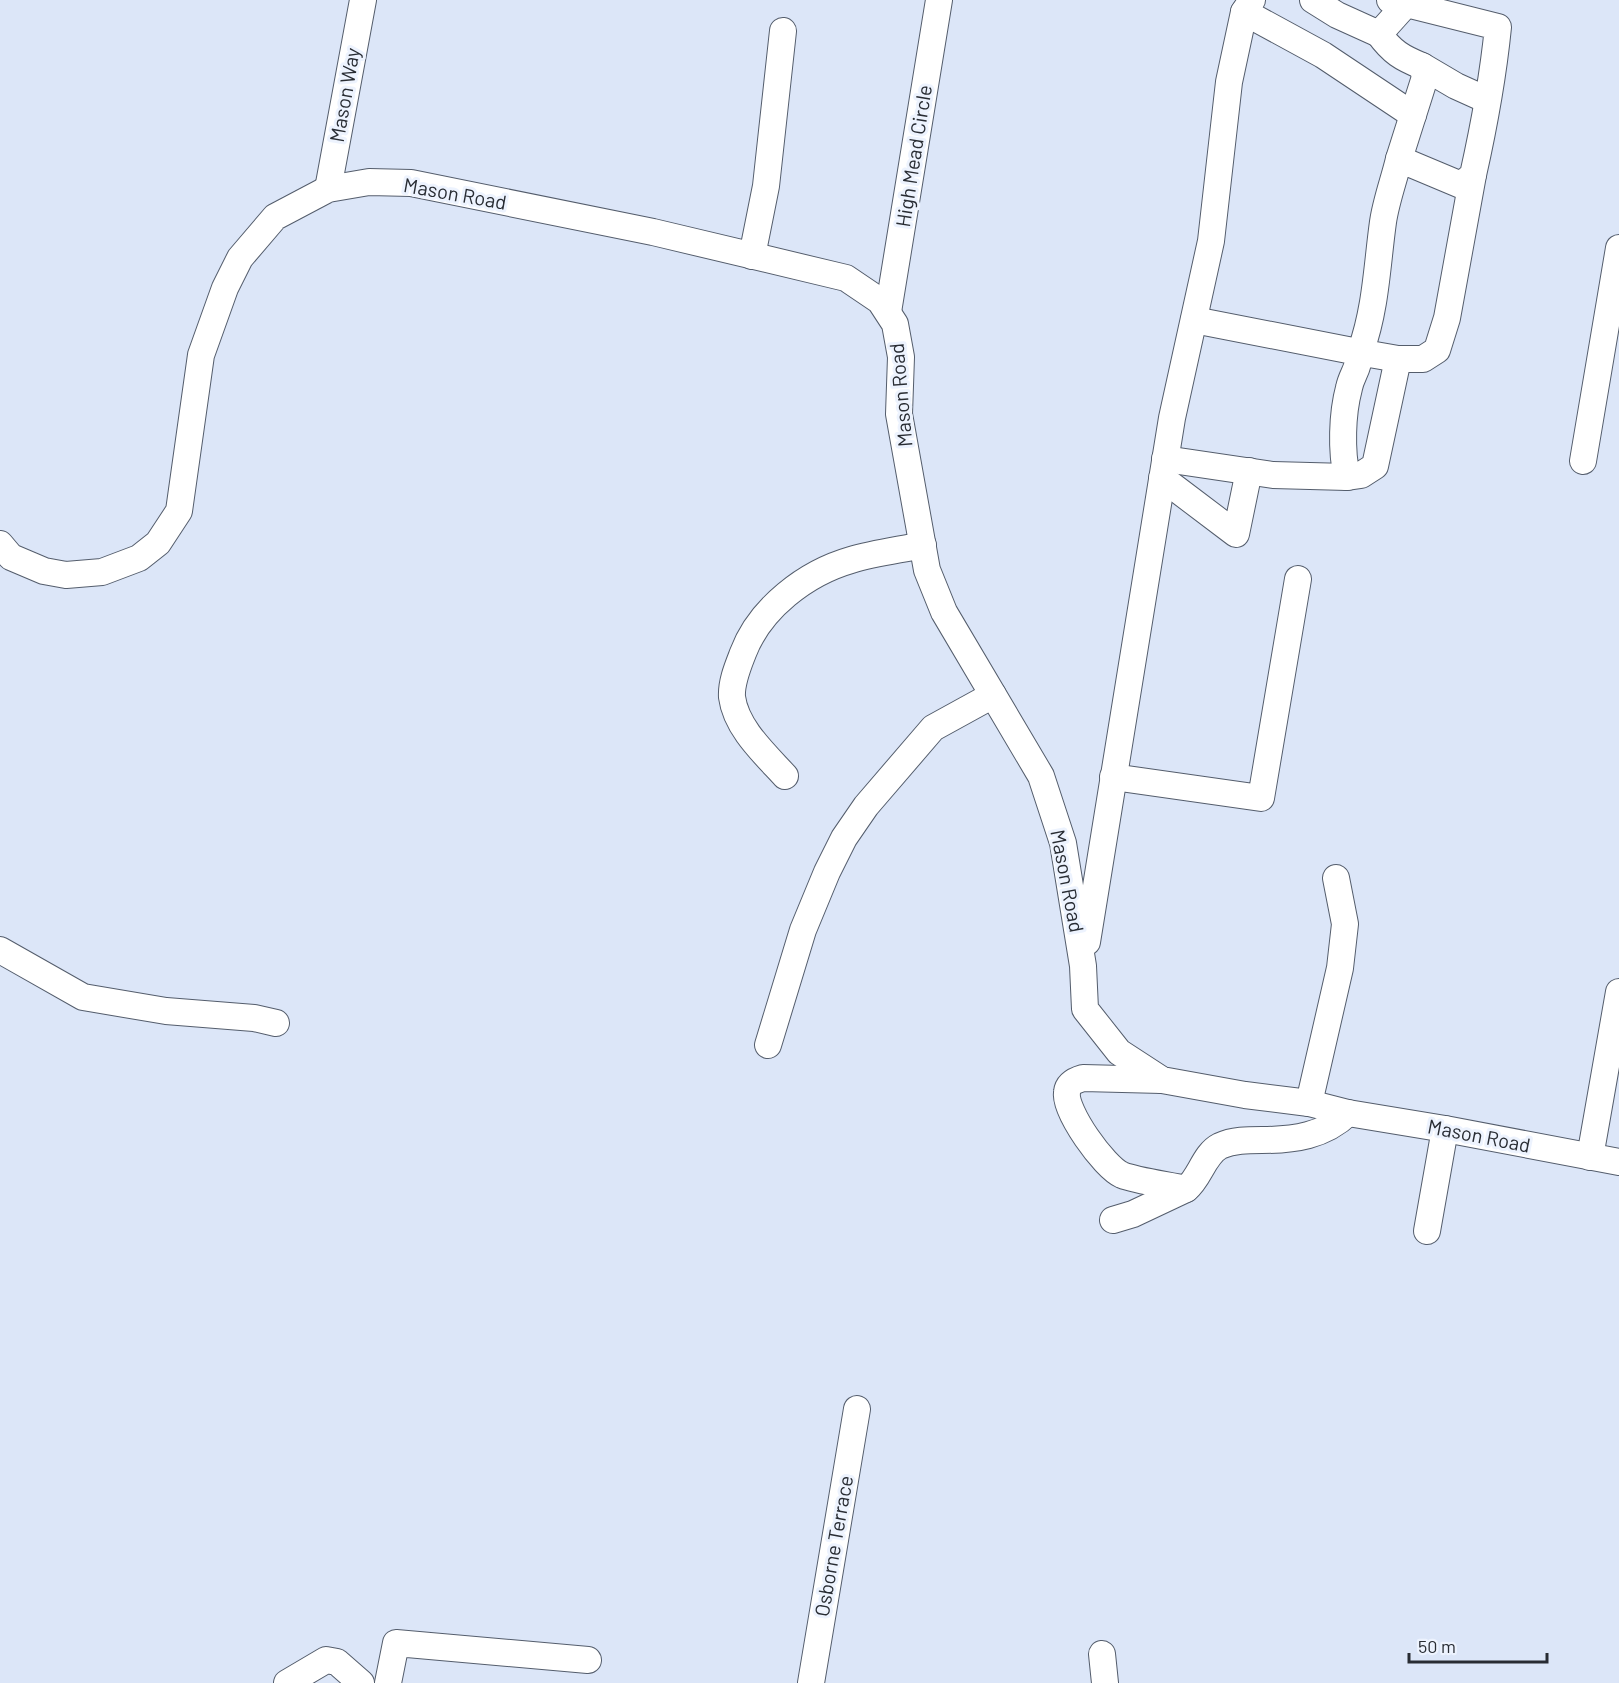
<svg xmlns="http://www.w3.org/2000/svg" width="1619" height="1683" font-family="Barlow,sans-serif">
<rect width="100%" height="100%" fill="#dce6f8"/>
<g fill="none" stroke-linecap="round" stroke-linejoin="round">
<g stroke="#545d6c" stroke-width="28">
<g id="minor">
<path d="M1313,0L1337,15L1379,34L1406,4"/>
<path d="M1244,12L1323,55L1413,115"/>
<path d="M1379,34C1392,52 1402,58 1422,66L1425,77L1399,159"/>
<path d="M1422,66L1456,86L1487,100"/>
<path d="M328,189L363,0"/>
<path d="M752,256L766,186L783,31"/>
<path d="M888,312L939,0"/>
<path d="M1194,320L1358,352L1361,350C1376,308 1377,265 1383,222C1386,201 1394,180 1399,159L1461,185L1473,175C1484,126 1493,77 1498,27L1390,0"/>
<path d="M1358,352L1398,359L1375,466L1361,475L1347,477C1341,451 1342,414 1349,388C1352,373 1360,369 1358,352Z"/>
<path d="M1398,359H1423L1437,350L1447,318L1473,175"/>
<path d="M1165,459L1273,475L1347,477"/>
<path d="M1583,461L1619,248"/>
<path d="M1162,478L1236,534L1249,471"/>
<path d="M0,544L11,557L44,571L66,575L102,572L139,558L158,543L179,511L201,355L225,288L240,258L275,217L328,189L369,182L411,183L653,232L846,278L880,301L895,324L901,357L899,414L927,570L944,612L1041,776L1063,843L1083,966L1085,1009L1119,1052L1162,1080L1245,1095L1309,1103L1348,1113L1445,1129L1619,1162"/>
<path d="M785,776C765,754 736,728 732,697C731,682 738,666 743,653C760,608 806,573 851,560C874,553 899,550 923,545"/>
<path d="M1113,777L1261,798L1298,579"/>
<path d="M1087,942L1172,418L1211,241L1229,82L1244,12L1252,0"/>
<path d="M0,950L83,997L166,1011L254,1018L276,1023"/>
<path d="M768,1045L803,930L827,872L844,838L866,806L933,728L993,695"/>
<path d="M1162,1080L1083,1078C1076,1080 1068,1083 1067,1092C1064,1111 1104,1167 1122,1175C1137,1181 1169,1185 1186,1189"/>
<path d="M1309,1103L1340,968L1345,924L1336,878"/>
<path d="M1590,1157L1619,992"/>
<path d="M1113,1220L1133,1214L1186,1189C1200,1178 1204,1154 1220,1146C1233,1140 1248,1140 1262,1140C1294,1140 1324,1136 1348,1113"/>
<path d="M1427,1231L1445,1129"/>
<path d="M1102,1654L1105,1683"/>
<path d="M287,1683L326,1660L337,1662L361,1683"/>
<path d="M388,1683L396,1643L588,1660"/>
<path d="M811,1683L857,1409"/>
</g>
</g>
<use href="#minor" stroke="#fff" stroke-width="26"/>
</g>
<g text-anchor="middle" stroke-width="6" stroke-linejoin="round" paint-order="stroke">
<g font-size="20" fill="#282c33" stroke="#edf3fe">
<text transform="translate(345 95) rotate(-80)" y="7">Mason Way</text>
<text transform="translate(914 156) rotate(-81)" y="7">High Mead Circle</text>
<text transform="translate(455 194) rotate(10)" y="7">Mason Road</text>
<text transform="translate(901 395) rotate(-95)" y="7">Mason Road</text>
<text transform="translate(1067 881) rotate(79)" y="7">Mason Road</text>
<text transform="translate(1479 1136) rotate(11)" y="7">Mason Road</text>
<text transform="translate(834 1546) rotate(-80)" y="7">Osborne Terrace</text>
</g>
</g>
<path d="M1409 1653v9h138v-9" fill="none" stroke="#282c33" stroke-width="3"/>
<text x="1418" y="1653" font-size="18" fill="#282c33" stroke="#edf3fe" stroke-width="4.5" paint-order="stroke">50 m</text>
</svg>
